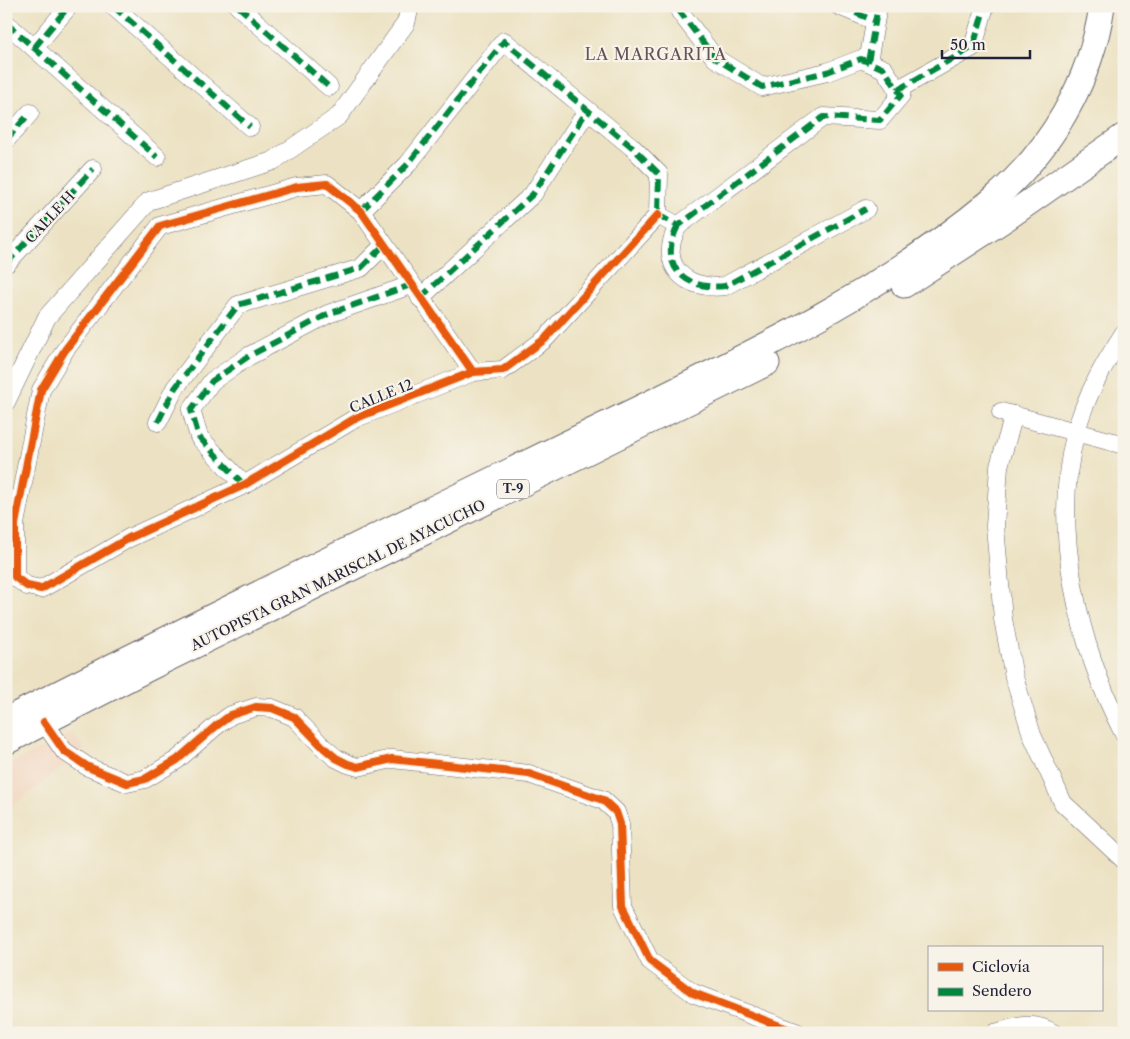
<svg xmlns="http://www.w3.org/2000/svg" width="1130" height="1039" font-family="'Libre Caslon Text',serif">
<rect width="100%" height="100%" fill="#f7f3e8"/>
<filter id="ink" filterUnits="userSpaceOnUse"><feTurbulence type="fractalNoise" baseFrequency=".02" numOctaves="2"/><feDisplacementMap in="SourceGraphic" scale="10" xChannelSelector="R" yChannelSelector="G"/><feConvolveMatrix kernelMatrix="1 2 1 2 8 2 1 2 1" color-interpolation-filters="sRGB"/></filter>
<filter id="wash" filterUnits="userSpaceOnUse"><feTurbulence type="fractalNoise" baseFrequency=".0096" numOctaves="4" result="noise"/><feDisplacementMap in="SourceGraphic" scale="20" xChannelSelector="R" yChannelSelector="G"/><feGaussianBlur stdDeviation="1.12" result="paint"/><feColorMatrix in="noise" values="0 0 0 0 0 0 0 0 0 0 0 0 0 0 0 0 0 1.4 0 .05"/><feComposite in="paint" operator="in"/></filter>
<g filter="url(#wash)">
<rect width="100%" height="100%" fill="#ece2c3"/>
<path fill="#f2d4be" d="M72,732L84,750L6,811V767Z"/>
</g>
<g filter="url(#ink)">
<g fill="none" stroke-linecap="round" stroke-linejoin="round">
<g stroke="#69656b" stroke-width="19">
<g id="minor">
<path d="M113,6L250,127"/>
<path d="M238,6L329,87"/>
<path d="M839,6L875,21"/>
<path d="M6,23L157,157"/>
<path d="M34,48L69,6"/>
<path d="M868,62L878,6"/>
<path d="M897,90L973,47L985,6"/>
<path d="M6,140L30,113"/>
<path d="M361,211L408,164L504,41L632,147L659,174L658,215"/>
<path d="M658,215L678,226L823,117L880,120L901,95L884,69L861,59L827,72L762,87L715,58L680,12L681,6"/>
<path d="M678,226C657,265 685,291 725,286L866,209"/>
<path d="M6,264L93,169"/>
<path d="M420,298L533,194L587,111"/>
<path d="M1124,333C1104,364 1085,397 1076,432C1050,528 1079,648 1124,734"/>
<path d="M473,372L361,211L327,184L297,187L160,226L65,350L41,390L15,524V577L27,586L41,589L129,538L244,485L356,418L473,372L503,370L545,339L658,215"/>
<path d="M6,402L47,317L149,201L273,161L339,116L406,23L410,6"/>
<path d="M1001,412L1124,445"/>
<path d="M1014,415L999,466L995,526L1003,619L1014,677L1032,735L1063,803L1124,860"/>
<path d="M158,422L175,388L238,305L361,268L384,245"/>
<path d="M244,485L199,437L191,410L212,381L249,356L328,314L411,285"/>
<path d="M44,722L64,751L88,767L127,783L145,779L177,760L216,726L231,715L256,707L272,708L294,717L324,748L336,758L348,764L358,767L392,759L529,774L603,800L616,812L620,824L623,906L650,961L693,993L798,1033"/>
<path d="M995,1033C1016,1027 1033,1020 1053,1033"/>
</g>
</g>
<g stroke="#69656b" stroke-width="27">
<g id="highway">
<path d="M904,285L1008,217L1124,136"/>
<path d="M6,720C193,624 381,534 570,442C714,371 866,305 991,201C1050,152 1091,82 1102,6"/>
<path d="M6,742L147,669L767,363"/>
</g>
</g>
<use href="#minor" stroke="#fff" stroke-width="18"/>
<use href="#highway" stroke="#fff" stroke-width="25"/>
<g stroke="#00873e" stroke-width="6" stroke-dasharray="12 6" stroke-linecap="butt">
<path d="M113,6L250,127"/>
<path d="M238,6L329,87"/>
<path d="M839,6L875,21"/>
<path d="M6,23L157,157"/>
<path d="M34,48L69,6"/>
<path d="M868,62L878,6"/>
<path d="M897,90L973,47L985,6"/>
<path d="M6,140L30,113"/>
<path d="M361,211L408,164L504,41L632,147L659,174L658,215"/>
<path d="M658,215L678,226L823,117L880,120L901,95L884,69L861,59L827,72L762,87L715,58L680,12L681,6"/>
<path d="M678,226C657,265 685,291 725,286L866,209"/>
<path d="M6,264L93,169"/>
<path d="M420,298L533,194L587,111"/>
<path d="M158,422L175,388L238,305L361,268L384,245"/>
<path d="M244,485L199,437L191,410L212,381L249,356L328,314L411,285"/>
</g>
<g stroke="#f7f3e8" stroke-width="11">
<g id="cycleway">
<path d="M473,372L361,211L327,184L297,187L160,226L65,350L41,390L15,524V577L27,586L41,589L129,538L244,485L356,418L473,372L503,370L545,339L658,215"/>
<path d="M44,722L64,751L88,767L127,783L145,779L177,760L216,726L231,715L256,707L272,708L294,717L324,748L336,758L348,764L358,767L392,759L529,774L603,800L616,812L620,824L623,906L650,961L693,993L798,1033"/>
</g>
</g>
<use href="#cycleway" stroke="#e8590c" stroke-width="8"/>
</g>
</g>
<g text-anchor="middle" stroke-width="4.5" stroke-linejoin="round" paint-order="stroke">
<rect fill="#f7f3e8" stroke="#62616f" stroke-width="1" x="497" y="479.5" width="32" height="19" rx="4"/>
<g font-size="12" font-weight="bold" fill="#22223b">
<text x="513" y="493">T-9</text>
</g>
<g font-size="14" fill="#22223b" stroke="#f7f3e8">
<text transform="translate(50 217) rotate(-47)" y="5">CALLE H</text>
<text transform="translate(381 396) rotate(-22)" y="5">CALLE 12</text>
<text transform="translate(338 575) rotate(-26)" y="5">AUTOPISTA GRAN MARISCAL DE AYACUCHO</text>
</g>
<g font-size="16" letter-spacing="1" fill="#655359" stroke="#f7f3e8">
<text x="656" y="60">LA MARGARITA</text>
</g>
</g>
<rect width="1130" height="1039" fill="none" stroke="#f7f3e8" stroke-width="25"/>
<rect x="928" y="946" width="175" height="65" fill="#f7f3e8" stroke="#a29fa3"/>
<rect x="938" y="963" width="25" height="8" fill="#e8590c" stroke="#a29fa3"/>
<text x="972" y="972" font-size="15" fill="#22223b">Ciclovía</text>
<rect x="938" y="988" width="25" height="8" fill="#00873e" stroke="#a29fa3"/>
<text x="972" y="996" font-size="15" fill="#22223b">Sendero</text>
<path d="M942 50v8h88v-8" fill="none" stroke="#22223b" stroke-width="2.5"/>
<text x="950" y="50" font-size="15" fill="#22223b" stroke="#f7f3e8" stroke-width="4" paint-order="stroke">50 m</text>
</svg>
